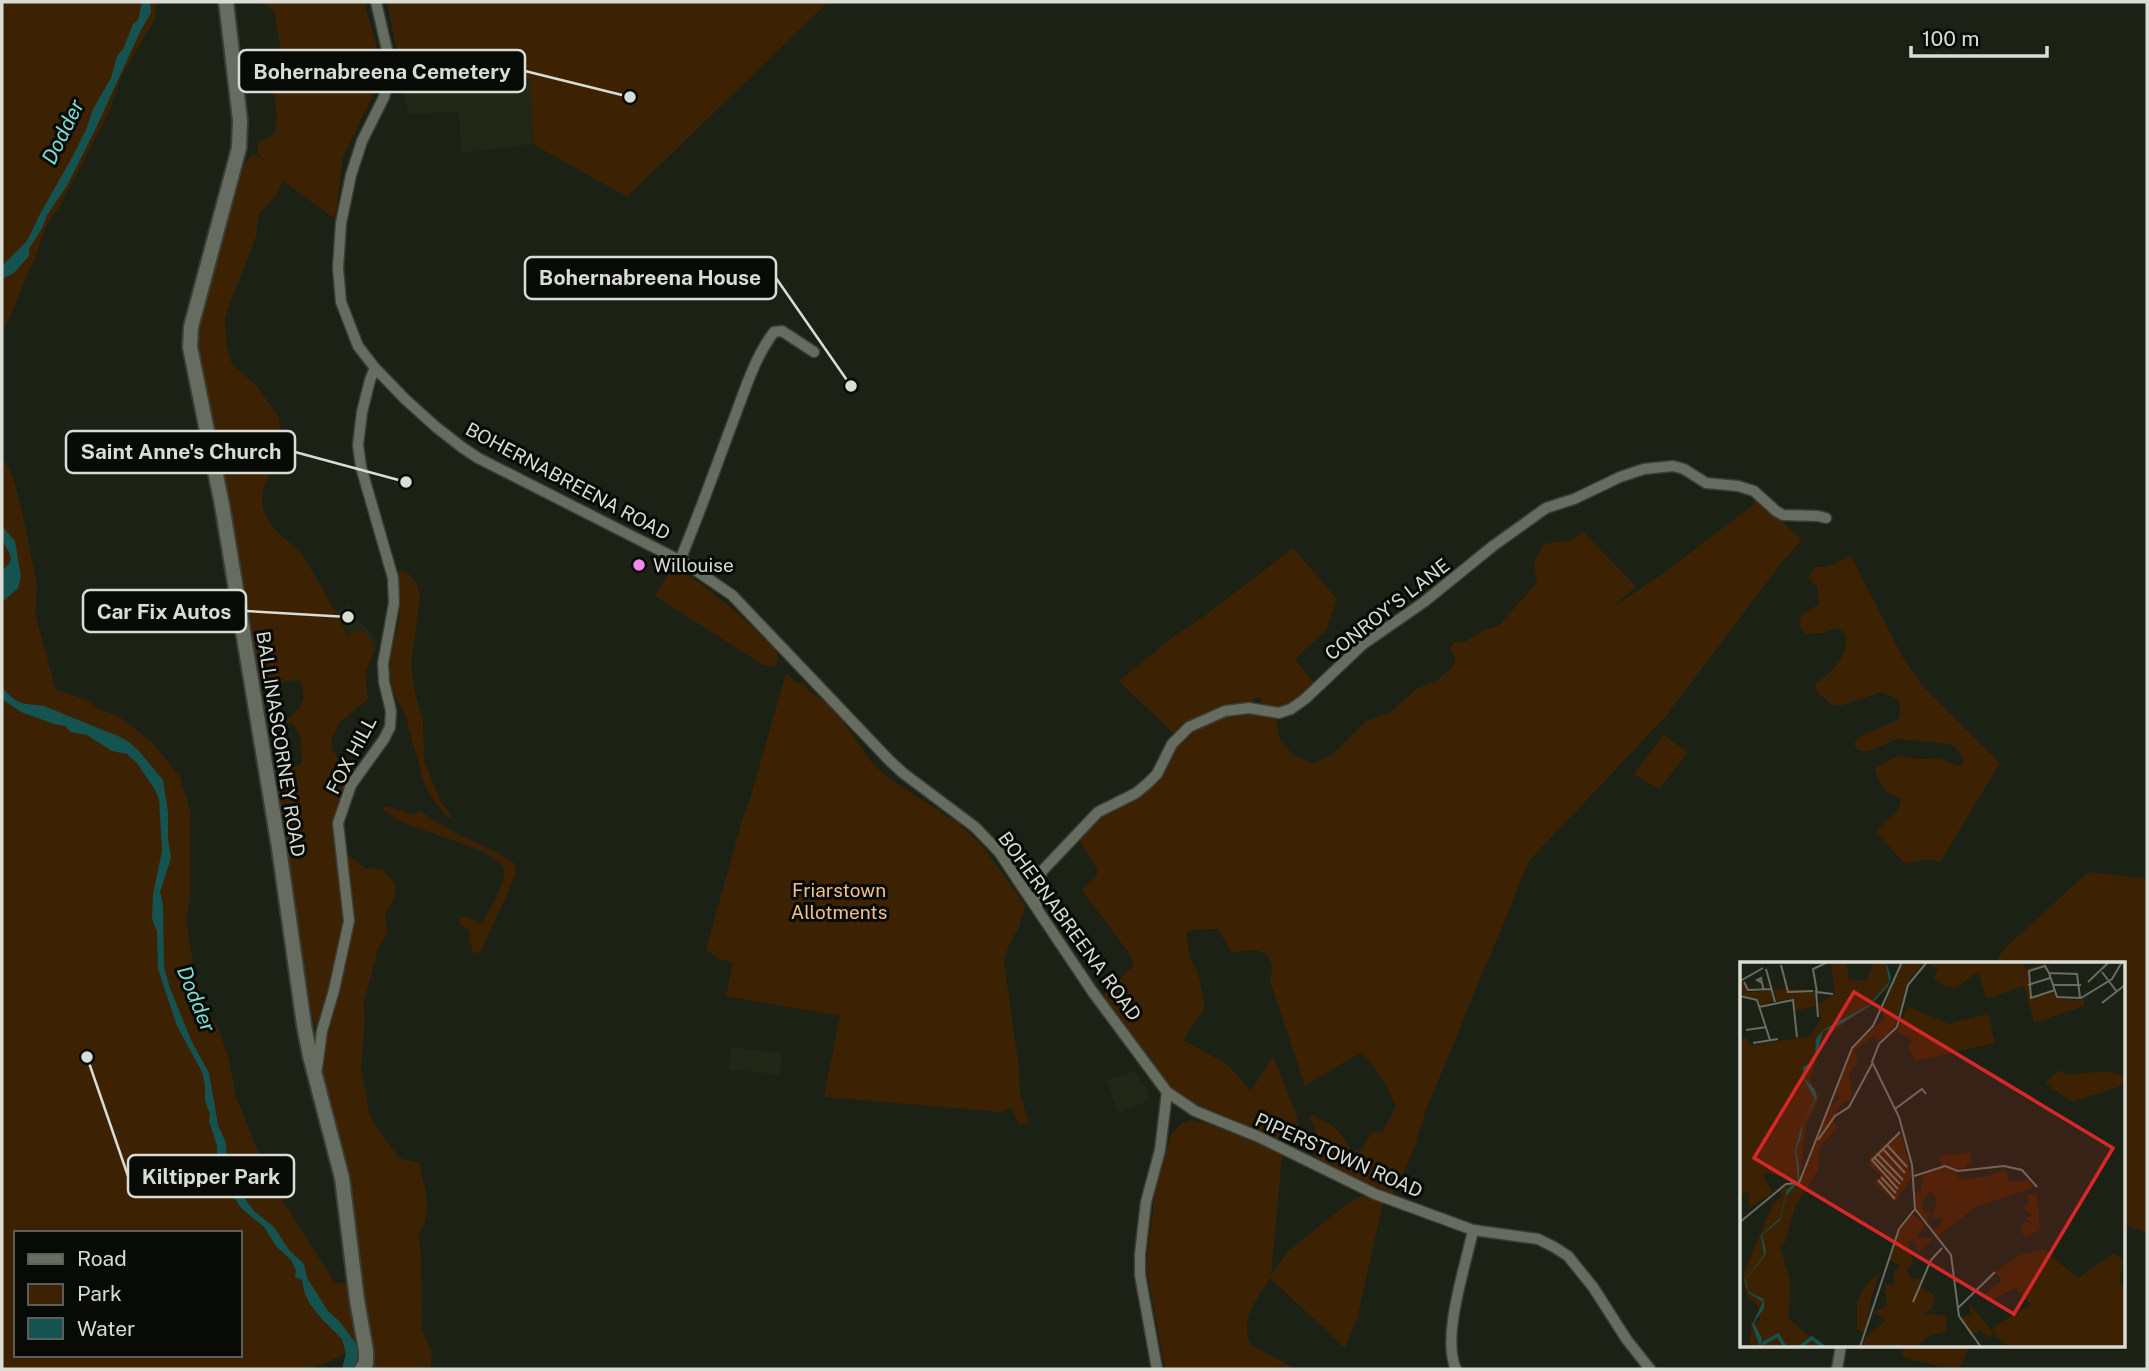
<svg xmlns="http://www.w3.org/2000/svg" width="2149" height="1371" font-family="'Public Sans',sans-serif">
<rect width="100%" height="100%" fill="#1c2116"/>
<g fill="#212817">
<path d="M531,79L533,144L461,153L459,112L409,114L404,93L401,91L406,86Z"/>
<path d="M349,605L361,623L378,642L367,665L336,612Z"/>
<path d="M731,1047L782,1053L780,1075L729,1069Z"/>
<path d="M1136,1071L1142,1086L1147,1085L1150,1100L1118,1113L1107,1080Z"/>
</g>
<g fill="#3c2203" fill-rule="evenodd">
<path d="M2,2H157L154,20L121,77L110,110L61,204L45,228L37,253L2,334Z"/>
<path d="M261,2H364L377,48L379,71L373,95L343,157L335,219L282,180L278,193L259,214L256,236L225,317L226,343L232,365L256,385L278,416L284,452C264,479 250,504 278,533C286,541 296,546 302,555C319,581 333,608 348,635L360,629L368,636L376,649L365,672L368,699L340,722L331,739L332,748L348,778L337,846L365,868L382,869L396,884L394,899L385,914L387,932L378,949L363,1005L365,1017L361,1068L370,1116L386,1141L401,1159L419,1163C424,1184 435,1215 418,1233L421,1254L422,1329L432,1353L430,1369H370L374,1358L364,1305L348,1168L331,1113L322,1077L321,1042L313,1020L274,773L302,764L301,739L294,724L284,722C300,709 309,701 300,680L260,684L228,501L200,358L197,332L245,163L253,154L265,161L257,153L258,143L274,134L277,119L271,57L281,51L274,11Z"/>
<path d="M387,2H828L627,197L533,144L530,79L406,86L405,74L395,42Z"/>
<path d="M2,456L14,479L22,511L37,586L35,612L55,689L87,700L98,709L117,715L153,743L180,777L190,810V897L186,920L195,977L204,1004L220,1032L229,1060L236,1097L269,1179L335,1283H348L361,1348L310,1369H2ZM16,1233H240V1355H16Z"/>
<path d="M1756,499L1802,540L1782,562L1666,716L1529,861L1426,1110L1414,1148L1393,1195L1314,1160C1318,1141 1319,1135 1309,1117L1314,1114C1319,1121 1322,1120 1328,1123C1337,1127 1347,1141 1350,1150L1361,1151L1372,1132L1382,1133L1396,1106C1387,1086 1377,1069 1361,1052L1305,1086L1270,981C1278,948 1257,947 1232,953L1218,929L1189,930L1186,934L1190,958L1198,973L1205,1007L1183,1040L1228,1065L1251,1091L1273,1056L1297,1116C1299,1128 1298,1135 1288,1142L1187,1101L1169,1087L1103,995L1134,965L1131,956L1082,890L1097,875V869L1078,838C1087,829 1095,819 1105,812C1118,802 1136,799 1148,789C1161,778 1166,763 1175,749C1191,726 1227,709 1255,713C1262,714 1269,717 1276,718L1280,740L1294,756L1314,763L1333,754L1366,721L1389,713L1418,688L1435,682L1452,668L1456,660L1450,649L1454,642H1464L1483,631L1499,625L1537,583L1534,563L1543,544L1573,540L1583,532L1636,586L1612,608L1662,574L1753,505Z"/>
<path d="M1293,548L1337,599L1326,630L1295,659L1314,683C1299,698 1286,713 1263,704L1260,697L1254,698L1252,703L1175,735L1119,681L1173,637L1206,615Z"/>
<path d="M1851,556L1903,658L1921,684L2000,763L1940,862L1926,859L1905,864L1879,835L1878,831C1885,818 1900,816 1901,799C1884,792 1880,787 1875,768L1900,755C1918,762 1923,757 1940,759C1948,760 1951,765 1961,766L1963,761L1959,752L1951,744L1897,739L1868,751H1860L1855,747V741L1863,735L1898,720L1901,710L1898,699L1881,692L1843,705L1833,706L1817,692L1815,683C1833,672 1847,659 1846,636L1839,628L1822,633L1805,634L1800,626L1801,616L1819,604L1817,586L1808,578L1815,567H1827Z"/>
<path d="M672,567L697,581L737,613L776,650L778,660L776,666L771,667L762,664L655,596Z"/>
<path d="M397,570L408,573L417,584L420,597L411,664L415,692L423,721L424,761L441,802L452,816L448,818L435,802L424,783L406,717L393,691L390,674L391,657L399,619L401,599Z"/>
<path d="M786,673L797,683H803L808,690L828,704L839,716L873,764L888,778L955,821L981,844L1025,905L1019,927L1008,947L1004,962L1019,1069L1020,1094L1028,1120L1027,1124H1019L1011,1107L1003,1112L824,1097L840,1016L726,996L733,962L718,959L706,949L744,814L749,803Z"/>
<path d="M1663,735L1688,752L1659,789L1634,774Z"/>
<path d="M384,807H390L414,815L421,811C449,834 485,843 515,864V874L509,890L480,952L474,954L469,939L470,931L461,926L459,919L465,916L482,923C489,913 507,880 504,869C498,851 424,832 407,824C399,821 391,815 384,810Z"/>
<path d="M2091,872L2147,879V1232L2123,1225V963H1994L2005,948L2086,874Z"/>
<path d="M1193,1120C1224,1127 1254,1141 1282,1156L1271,1276L1288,1251L1341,1209L1362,1195L1383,1203L1357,1319L1345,1348L1270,1278C1257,1299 1240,1319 1250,1344L1295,1369H1165L1147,1272L1148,1250L1155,1193L1171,1135L1182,1123Z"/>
<path d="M1909,1345H1970L1959,1369H1952L1902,1357L1903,1349Z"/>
</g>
<g fill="#145350">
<path d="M142,2H150L151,13L140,32L96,128L68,184L47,215L42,228L29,249V256L14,273L2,279V266L27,241L40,214L74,154L87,127L93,109L111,78L117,56L123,49L133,24L138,20Z"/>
<path d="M2,526L15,541L21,577L18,588L2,602V570C20,558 5,551 2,538C1,534 2,530 2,526Z"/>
<path d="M2,687C18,706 22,703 44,706L118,736L129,742L139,751L163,780L168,812V839L171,858L160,892L163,904L164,967L170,988L191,1040L209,1073L218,1125L226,1143L227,1174L254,1211L274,1227L289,1250L304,1264L307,1278L328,1311L340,1322L357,1345L360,1351L356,1369H342L346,1353L342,1339L321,1318L310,1304L305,1294L302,1280L295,1277L296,1270L291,1260L276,1246L264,1227L241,1208L236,1200L219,1183L217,1176V1146L209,1121L210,1114L205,1101V1085L202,1072L177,1026L158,969L157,931L152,919L153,894L162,851L159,799L155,790L137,763L127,754L112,751L87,735L71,732L65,726L54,724L21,712L2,699Z"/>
</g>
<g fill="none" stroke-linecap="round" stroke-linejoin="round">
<g stroke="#393d35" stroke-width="13">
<g id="street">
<path d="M376,2L388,54V82L384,97L362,141L351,175L341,223L338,268L341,302L358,346L375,368L405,399L436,427L463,448L478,458L685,563L732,595L889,760L903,773L975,827L999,852L1092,991L1167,1092L1195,1111L1259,1137L1375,1194L1473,1230L1538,1239L1554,1247L1568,1256L1593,1287L1627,1340L1650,1369"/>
<path d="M680,560C699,515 715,469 732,424C744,393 754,358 774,332L782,331L814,352"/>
<path d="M1037,907L1038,881L1043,870L1098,812L1136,793L1148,783L1157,774L1172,744L1189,727L1225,711L1249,708L1279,713L1291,709L1305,699L1362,645L1424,602L1493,546L1546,508L1574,499L1620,477L1644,469L1673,466L1684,469L1706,483L1738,486L1754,491L1776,511L1783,515L1818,516L1826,518"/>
<path d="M317,1068L322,1031L334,990L349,921L338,823L351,785L384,739L390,727L391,711L384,682L383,664L394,603L393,578L361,467L358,445L362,412L370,380L375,368"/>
<path d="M1157,1369L1140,1275V1254L1146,1202L1160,1150L1167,1092"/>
<path d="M1456,1369C1441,1337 1466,1265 1473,1230"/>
<path d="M1837,1369L1841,1345"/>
</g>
</g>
<g stroke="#393d35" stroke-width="18">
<path id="secondary" d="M226,2L240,120L239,148L191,327L190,347L222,505L279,848L304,1025L310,1056L342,1178L357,1300L366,1351V1363L362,1369"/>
</g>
<use href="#street" stroke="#666c5f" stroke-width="10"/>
<use href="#secondary" stroke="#666c5f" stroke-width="14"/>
</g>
<circle fill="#f788eb" stroke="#080a06" stroke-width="2.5" cx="639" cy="565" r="7"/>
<g text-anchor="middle" stroke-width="6" stroke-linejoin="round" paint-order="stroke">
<g font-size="19" fill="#d9ddd5" stroke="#080a06">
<text transform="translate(568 481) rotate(28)" y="7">BOHERNABREENA ROAD</text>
<text transform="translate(1387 609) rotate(-38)" y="7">CONROY'S LANE</text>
<text transform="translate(281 744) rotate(81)" y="7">BALLINASCORNEY ROAD</text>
<text transform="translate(351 755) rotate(-62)" y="7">FOX HILL</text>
<text transform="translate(1070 926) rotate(54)" y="7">BOHERNABREENA ROAD</text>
<text transform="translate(1339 1155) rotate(24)" y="7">PIPERSTOWN ROAD</text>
</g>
<g font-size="19" fill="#d9ddd5" stroke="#080a06" text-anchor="start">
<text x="653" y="572">Willouise</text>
</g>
<g font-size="19" fill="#f5bf8b" stroke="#080a06">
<text x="839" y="897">Friarstown<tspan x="839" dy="22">Allotments</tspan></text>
</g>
<g font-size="21" font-style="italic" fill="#7dddd6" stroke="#080a06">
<text transform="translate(63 132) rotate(-64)" y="7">Dodder</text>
<text transform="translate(196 999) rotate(68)" y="7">Dodder</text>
</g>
</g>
<g transform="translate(1740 962)">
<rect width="385" height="385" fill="#1c2116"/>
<path d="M91,0H106L109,17L127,19L134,0H147L149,26L82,79L70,117L79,137L66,162L60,219L28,211L23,214L33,231L9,246V230L0,232V78L6,75L10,84L70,74L81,57L78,42L95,32ZM163,0H184L170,17L154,66L138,81L134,73L116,88L117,101L109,111L112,136L100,143L93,157L97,166L80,185L79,206L55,245L44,283L39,282L50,318L49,357L83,385H10L11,360H19L20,354L17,342L7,335L3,315L10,296L33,242L43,233L39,230L49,222L58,223L91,143L100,136L96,132L113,85L144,57L142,48ZM282,0L286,7L306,1L314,8L307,4L288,10L291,37L314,30L316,37L344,38V44L294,61L284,24L247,37L238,10L216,26L206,25L193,17L198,7L188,1ZM2,19L8,30L31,29L33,40L20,43L19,38L0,33ZM46,26L75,29L76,44L54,49L52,36L37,39L34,28ZM167,44L209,62L248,52L255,81L175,99L168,86L172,78L157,70ZM319,108L326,113L365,109L385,114L381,124L332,140L305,121ZM160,169L172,214L156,240L134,222L141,214L129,203L130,196ZM230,190L232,199L223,208L202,204L199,194ZM203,205L216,210L220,218L249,214L261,208L266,209L269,220L290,218L292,226L236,245L195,276L191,260L194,268L202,261V256H192L197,237L190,229L181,242L186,252L191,250L186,262L177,249L175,230L181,229L183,210ZM290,231L297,232L300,268L285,275L280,267L284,259L296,264L284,255L292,254L283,246L290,241L286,236ZM173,252L185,263L176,276H193L178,291L174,277L168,281L173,301L167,307L171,317L182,316L181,325L194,333L193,346L182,352L205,353L207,369L189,374L176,385H122L126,375L146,358L133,350L147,344L145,323L154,322V310L160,304L149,297L160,267ZM303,287L338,316L374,291L383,298L379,322L385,324V385H269L257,375L252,366L291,342L275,326L251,338L245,332L262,318L255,310L280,293ZM139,311L131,338L125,371L117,368V341L125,324ZM228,340L254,372L249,376L241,368L230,374L221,356L231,352Z" fill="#3c2203"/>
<path d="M146,0L151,15L149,22L131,43L99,63L83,69L74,101L64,108L65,117L75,128L77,136L63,159L61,175L56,188L59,205V219L46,234L40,258L22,273L26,289L24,295L6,317L8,329L23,337L24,340V346L14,361L22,377L20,385L12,363L23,340L9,331L6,325L5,318L24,293L21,273L40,256L47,228L58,218L55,188L63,159L75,137L63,115V105L75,98L76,77L83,68L129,43L149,20Z" fill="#145350"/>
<path fill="none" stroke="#145350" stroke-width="3.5" d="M22,382L38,373L45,385M60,385L72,376L84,385"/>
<path fill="none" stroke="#686c62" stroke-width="2" d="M88,0L73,7L77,30L93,32M187,0L168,23L157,65L139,82L132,100L159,155L172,203L175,247L211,293L219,354L241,385M41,3L48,30L73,29M26,7L35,40M362,10L377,30M309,11L317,35L341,36L372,17L382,0M309,11L305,4L289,9L291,36L315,28M309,11L337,12L340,36M0,19L23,6M4,20L8,28L32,27M348,20L369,0M22,21L17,18L21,16L22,21L24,29M288,23L310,16M312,23H341M76,28L78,55M0,34L17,38L30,78M362,41L385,23M19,45L53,38L57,75M6,68L27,65M13,81L38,77M155,147L182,127L186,132M78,178L95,154L109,145L132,102M147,183L167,205M143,187L165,211M138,192L163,218M134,195L160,222M174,214L205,204L218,209L264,204L282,208L297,225M141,215L156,231M138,218L155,237M158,227L132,198L160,170M0,260L46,222L59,221L112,86L133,64L162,0M173,340L191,298L202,286M218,346L255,310M120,385L159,267L175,247"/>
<path fill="#d62828" fill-opacity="0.15" stroke="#d62828" stroke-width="3.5" d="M114,30L373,186L274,352L14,196Z"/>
<rect width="385" height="385" fill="none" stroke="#d9ddd5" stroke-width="3.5"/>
</g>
<path fill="none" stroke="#d9ddd5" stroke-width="2.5" d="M630 97L525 71M851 386L776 278M406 482L295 452M348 617L246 611M87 1057L128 1176"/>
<g fill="#d9ddd5" stroke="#080a06" stroke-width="2.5">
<circle cx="630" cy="97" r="7"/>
<circle cx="851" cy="386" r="7"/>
<circle cx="406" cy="482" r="7"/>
<circle cx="348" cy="617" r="7"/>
<circle cx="87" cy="1057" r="7"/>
</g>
<g fill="#080a06" stroke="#d9ddd5" stroke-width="2.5">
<rect x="239" y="50" width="286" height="42" rx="7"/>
<rect x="525" y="257" width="251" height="42" rx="7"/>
<rect x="66" y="431" width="229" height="42" rx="7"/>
<rect x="83" y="590" width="163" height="42" rx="7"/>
<rect x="128" y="1155" width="166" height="42" rx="7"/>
</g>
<g font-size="21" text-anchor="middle" font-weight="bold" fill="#d9ddd5">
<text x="382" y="79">Bohernabreena Cemetery</text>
<text x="650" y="285">Bohernabreena House</text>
<text x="181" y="459">Saint Anne's Church</text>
<text x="164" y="619">Car Fix Autos</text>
<text x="211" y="1184">Kiltipper Park</text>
</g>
<rect width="2149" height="1371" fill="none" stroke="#d9ddd5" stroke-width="7"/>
<rect x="14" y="1231" width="228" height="126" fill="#080a06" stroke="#5c5e59" stroke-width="2"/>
<rect x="28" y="1254" width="35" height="10" fill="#666c5f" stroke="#5c5e59" stroke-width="2"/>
<text x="77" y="1266" font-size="21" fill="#d9ddd5">Road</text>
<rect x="28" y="1284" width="35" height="21" fill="#3c2203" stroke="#5c5e59" stroke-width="2"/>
<text x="77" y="1301" font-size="21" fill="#d9ddd5">Park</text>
<rect x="28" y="1318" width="35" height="21" fill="#145350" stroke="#5c5e59" stroke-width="2"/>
<text x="77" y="1336" font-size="21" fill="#d9ddd5">Water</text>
<path d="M1911 46v10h136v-10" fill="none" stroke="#d9ddd5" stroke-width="3.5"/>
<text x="1922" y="46" font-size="21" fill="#d9ddd5" stroke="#080a06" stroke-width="5" paint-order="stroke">100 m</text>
</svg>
